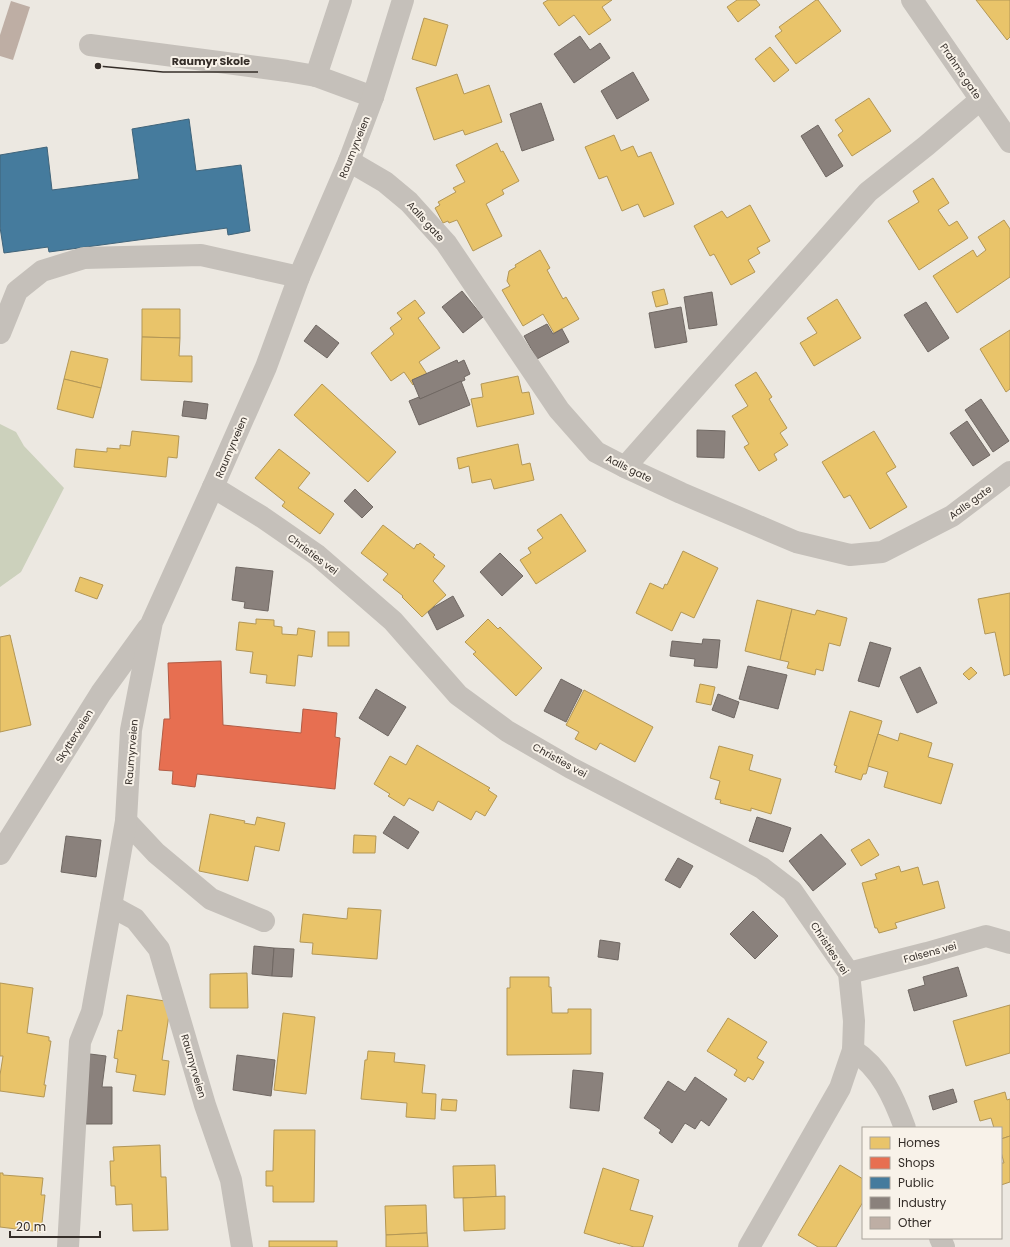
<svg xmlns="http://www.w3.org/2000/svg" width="1010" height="1247" font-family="Poppins,sans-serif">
<rect width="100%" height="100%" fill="#ece8e1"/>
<path fill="#ccd1bc" d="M0,424L16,432L24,446L64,488L21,572L0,587Z"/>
<g fill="#e9c46a" stroke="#b39756">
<path d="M548,0H612L602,7L611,20L589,35L574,15L559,26L543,3Z"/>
<path d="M737,0H756L760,5L738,22L727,7Z"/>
<path d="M816,0H818L841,31L796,64L775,36L782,31L779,27Z"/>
<path d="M976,0H1010V37L1007,40Z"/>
<path d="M424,18L448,25L436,66L412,59Z"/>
<path d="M770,47L789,70L774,82L755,59Z"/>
<path d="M457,74L464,94L489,85L502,122L465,135L463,130L434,140L416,88Z"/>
<path d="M869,98L891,131L852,156L838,135L843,131L835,120Z"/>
<path d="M614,135L621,151L633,146L638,157L651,152L674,204L644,217L638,204L622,211L607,176L599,179L585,147Z"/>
<path d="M497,143L501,152L503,151L519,181L502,190L504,194L486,204L502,236L473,251L457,220L449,223L448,221L443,223L435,208L440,205L438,202L456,192L453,188L465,182L456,165Z"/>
<path d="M933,178L949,203L938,210L949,226L957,221L968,238L919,270L888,221L919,202L913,191Z"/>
<path d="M750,205L770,241L757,248L760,253L748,260L755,272L731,285L714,254L710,256L694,226L722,211L727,218Z"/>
<path d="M1004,220L1010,229V277L957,313L933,276L973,250L977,257L986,250L978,237Z"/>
<path d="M540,250L550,268L547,270L563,299L566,297L579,319L554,333L543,314L523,326L502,290L510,286L507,281L509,271L516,267L515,265Z"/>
<path d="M664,289L668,304L656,307L652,292Z"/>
<path d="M837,299L861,338L814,366L800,343L817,333L807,318Z"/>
<path d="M415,300L425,313L418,318L440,348L419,362L427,374L412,380L414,384L413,385L404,372L391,381L371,353L394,334L390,328L402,319L397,313Z"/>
<path d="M142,309H180V338L142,337Z"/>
<path d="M1010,330V389L1006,392L980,349Z"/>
<path d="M142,337L180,338L179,356H192V382L141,380Z"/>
<path d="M71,351L108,359L101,388L64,379Z"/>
<path d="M756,372L772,397L769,399L787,428L780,433L788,445L774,454L777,460L759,471L744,447L749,444L732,416L748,406L735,385Z"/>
<path d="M518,376L522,393L529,392L534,414L477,427L471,399L483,397L481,384Z"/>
<path d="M64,379L101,388L93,418L57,409Z"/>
<path d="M322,384L396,452L368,482L294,415Z"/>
<path d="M132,431L179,436L177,458L168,457L166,477L74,467L76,449L107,452V448L120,449V445L130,446Z"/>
<path d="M874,431L896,467L886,473L907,507L870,529L850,495L844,498L822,462Z"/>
<path d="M518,444L522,465L530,463L534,480L494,489L491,479L472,483L469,466L459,469L457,458Z"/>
<path d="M279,449L310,473L298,488L334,514L320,534L282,506L285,502L255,478Z"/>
<path d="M561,514L586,551L536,584L520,560L531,553L528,548L543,538L537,530Z"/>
<path d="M383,525L414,549L417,544L418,545L420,543L435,555L433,557L445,566L433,581L446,595L422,617L402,597L403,596L383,580L388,574L361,553Z"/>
<path d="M683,551L718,568L694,618L681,612L672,631L636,613L650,583L663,589L665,584L667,585Z"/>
<path d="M80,577L103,585L97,599L75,591Z"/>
<path d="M1010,593V674L1004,676L995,632L985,634L978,599Z"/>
<path d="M757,600L792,609L780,660L745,651Z"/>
<path d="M792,609L815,615L817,610L847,618L840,646L829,643L823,671L816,669L815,675L787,668L789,662L780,660Z"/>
<path d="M256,619L274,620V626L282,627V634L297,635L298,628L315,631L312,657L298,655L295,686L266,683L267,675L250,673L253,652L236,650L239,622L256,624Z"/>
<path d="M488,619L498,629L500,627L542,668L516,696L473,654L476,652L465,642Z"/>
<rect x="328" y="632" width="21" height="14"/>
<path d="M10,635L31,725L0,732V637Z"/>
<path d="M971,667L977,673L969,680L963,674Z"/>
<path d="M700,684L715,687L711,705L696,702Z"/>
<path d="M584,690L653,727L635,762L600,743L596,750L575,739L579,732L566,725Z"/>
<path d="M850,711L882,721L866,774H863L861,780L835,772L837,766L834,765Z"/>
<path d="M900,733L932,743L928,757L953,764L941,804L884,787L888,772L868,766L878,734L898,741Z"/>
<path d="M417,745L490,788L488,790L497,796L485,816L476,811L471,820L438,801L433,811L409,798L404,806L388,796L390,794L374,784L390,756L406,765Z"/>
<path d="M719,746L753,755L749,770L781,779L771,814L751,808V811L720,803L721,800L715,799L720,781L710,778Z"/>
<path d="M210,814L245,821L244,823L255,825L257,817L285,823L279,851L255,846L248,881L199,871Z"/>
<path d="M354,835L376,836L375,853H353Z"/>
<path d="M869,839L879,855L861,866L851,850Z"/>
<path d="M899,866L901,872L918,867L923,885L938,881L945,908L895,923L897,928L879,933L877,928H875L862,883L877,879L875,874Z"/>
<path d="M348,908L381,910L377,959L312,954L313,943L300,942L303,914L347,919Z"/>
<path d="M247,973L248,1008H210V974Z"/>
<path d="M510,977H549V987H551L552,1013H568V1009H591V1054L507,1055V988H510Z"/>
<path d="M0,983L33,988L27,1033L49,1037V1041H51L44,1085H46L44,1097L0,1091V1075L3,1056H0Z"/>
<path d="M127,995L171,1002L162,1060L169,1061L165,1095L133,1091L136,1075L116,1072L118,1059L114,1058L118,1030L122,1031Z"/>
<path d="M1010,1005V1053L966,1066L953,1021Z"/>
<path d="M283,1013L315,1017L306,1094L274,1090Z"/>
<path d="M728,1018L767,1042L757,1058L764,1062L753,1080L748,1077L745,1082L734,1075L737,1070L707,1051Z"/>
<path d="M368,1051L395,1053L394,1062L425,1065L422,1093L436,1094L435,1119L406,1117L407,1103L361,1099L365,1060H367Z"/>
<path d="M1005,1092L1007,1100L1010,1099V1136L1001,1139V1128H994L991,1118L980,1121L974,1101Z"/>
<path d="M442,1099L457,1100L456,1111L441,1110Z"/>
<path d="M274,1130H315L314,1202H273V1186H266V1171H273Z"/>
<path d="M1010,1136V1182L1001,1185V1163H1004L1001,1152V1139Z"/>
<path d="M160,1145L161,1177H166L168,1230L133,1231L132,1204L116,1205L115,1186H111L110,1161H114L113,1147Z"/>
<path d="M495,1165L496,1197L454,1198L453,1166Z"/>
<path d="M840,1165L863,1179V1202L836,1247H818L798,1235Z"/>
<path d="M603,1168L639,1180L630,1210L653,1216L643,1247H634L620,1243V1244L584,1233Z"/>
<path d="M0,1173H3V1175L43,1178L41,1195H45L41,1232L0,1227Z"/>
<path d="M505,1196V1229L464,1231L463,1198Z"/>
<path d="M426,1205L427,1233L386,1235L385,1206Z"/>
<path d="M427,1233L428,1247H386V1235Z"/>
<rect x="269" y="1241" width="68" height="6"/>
</g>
<path fill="#e76f51" stroke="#b25c45" d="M221,661L223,725L301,733L303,709L337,713L335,737L340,738L335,789L197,774L195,787L172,784L173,771L159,770L164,719H170L168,663Z"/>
<path fill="#457b9d" stroke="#40647a" d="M189,119L196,171L241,165L250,231L228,235L227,228L49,252L48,247L4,253L0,227V155L47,147L52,190L139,179L132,129Z"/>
<g fill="#8a817c" stroke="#706863">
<path d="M580,36L590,50L600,43L610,58L574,83L554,54Z"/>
<path d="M633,72L649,100L617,119L601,91Z"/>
<path d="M541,103L554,140L522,151L510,114Z"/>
<path d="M818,125L843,166L826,177L801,136Z"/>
<path d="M462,291L483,317L463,333L442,307Z"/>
<path d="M712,292L717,325L689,329L684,297Z"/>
<path d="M926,302L949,338L928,352L904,315Z"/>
<path d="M681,307L687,342L655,348L649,313Z"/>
<path d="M547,324L553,334L562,329L569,342L537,359L524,336Z"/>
<path d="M316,325L339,343L327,358L304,341Z"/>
<path d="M457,360L458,363L464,360L470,374L464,377L465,380L420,399L412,380Z"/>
<path d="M461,381L470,405L419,425L409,401L419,397L420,399Z"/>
<path d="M981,399L1009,441L993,452L965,410Z"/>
<path d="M184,401L208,404L206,419L182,416Z"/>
<path d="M967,421L990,455L973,466L950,433Z"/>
<path d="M697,430L725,431L724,458L697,457Z"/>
<path d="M355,489L373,507L362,518L344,501Z"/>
<path d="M500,553L523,576L502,596L480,572Z"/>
<path d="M236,567L273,571L268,611L244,608L245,602L232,600Z"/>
<path d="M453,596L464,616L437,630L428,612L434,607Z"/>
<path d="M703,639L720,640L717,668L694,666L695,659L670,656L672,641L702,644Z"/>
<path d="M870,642L891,648L879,687L858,681Z"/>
<path d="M748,666L787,675L778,709L739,699Z"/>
<path d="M920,667L937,703L917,713L900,677Z"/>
<path d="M561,679L582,690L566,722L544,711Z"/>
<path d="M376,689L406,707L388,736L359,718Z"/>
<path d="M718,694L739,702L734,718L712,710Z"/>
<path d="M394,816L419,832L408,849L383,833Z"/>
<path d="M757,817L791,828L783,852L749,841Z"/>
<path d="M821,834L846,864L813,891L789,861Z"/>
<path d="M66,836L101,840L96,877L61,872Z"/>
<path d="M678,858L693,866L680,888L665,880Z"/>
<path d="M753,911L778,936L755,959L730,934Z"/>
<path d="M600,940L620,943L618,960L598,957Z"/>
<path d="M254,946L274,948L272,976L252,974Z"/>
<path d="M274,948L294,949L292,977L272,976Z"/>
<path d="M958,967L967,996L914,1011L908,990L925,985L923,977Z"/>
<path d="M90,1054L106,1056L102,1087H112V1124H86V1086Z"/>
<path d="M237,1055L275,1060L271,1096L233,1090Z"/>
<path d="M573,1070L603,1073L599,1111L570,1108Z"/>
<path d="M695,1077L727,1099L709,1126L701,1120L695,1129L685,1123L672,1143L659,1133L661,1130L644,1118L668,1081L685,1092Z"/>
<path d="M953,1089L957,1102L933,1110L929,1096Z"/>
</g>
<path fill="#beaea4" d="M11,1L30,7L13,60L0,56V35Z"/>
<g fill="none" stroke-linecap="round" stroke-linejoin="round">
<g stroke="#c5c0ba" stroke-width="22">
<path d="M912,0L1010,142"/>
<path d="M90,45L287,71L316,76L373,97"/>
<path d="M316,76L341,0"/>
<path d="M349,161L385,182L409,202L446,243L559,410L596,452L625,467L681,493L796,542L850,555L882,552L952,516L1010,472"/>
<path d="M0,333L17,291L42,271L84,258L201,255L299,277"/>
<path d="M625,467L868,192L926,146L980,100"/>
<path d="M213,487L262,517L317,555L393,621L458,695L507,731L571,768L729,850L762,868L792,891L849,973L854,1021L853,1050L840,1088L749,1247"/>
<path d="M126,821L156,853L211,899L264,921"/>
<path d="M0,854L101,693L148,628"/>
<path d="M111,906L135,919L159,949L205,1105L231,1180L242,1247"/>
<path d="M849,973L927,953L986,936L1010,943"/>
<path d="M853,1050C881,1068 894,1098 905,1128"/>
<path d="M940,1238L944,1247"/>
<path d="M68,1247L80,1042L92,1012L111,906L126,821L131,730L152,622L213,487L266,367L299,277L349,161L373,97L403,0"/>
</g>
</g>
<g text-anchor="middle" stroke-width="4" stroke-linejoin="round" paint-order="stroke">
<g font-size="10" fill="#352e29" stroke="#f8f2e9">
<text transform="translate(961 71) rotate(56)" y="4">Prahms gate</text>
<text transform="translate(354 147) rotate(-68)" y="4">Raumyrveien</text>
<text transform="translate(426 221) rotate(48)" y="4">Aalls gate</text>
<text transform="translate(231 447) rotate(-67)" y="4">Raumyrveien</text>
<text transform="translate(629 468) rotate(26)" y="4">Aalls gate</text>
<text transform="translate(970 502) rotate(-36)" y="4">Aalls gate</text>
<text transform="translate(313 554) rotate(37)" y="4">Christies vei</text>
<text transform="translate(74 736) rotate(-58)" y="4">Skytterveien</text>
<text transform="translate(131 752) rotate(-85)" y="4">Raumyrveien</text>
<text transform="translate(560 760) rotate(29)" y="4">Christies vei</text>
<text transform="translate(830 948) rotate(57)" y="4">Christies vei</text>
<text transform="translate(930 952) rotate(-15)" y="4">Falsens vei</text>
<text transform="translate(194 1066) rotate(74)" y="4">Raumyrveien</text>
</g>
</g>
<path fill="none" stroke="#352e29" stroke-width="1.5" d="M98 66L163 72H258"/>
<circle fill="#352e29" stroke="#f8f2e9" stroke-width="1.5" cx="98" cy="66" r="4"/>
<g font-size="11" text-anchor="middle" font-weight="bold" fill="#352e29" stroke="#f8f2e9" stroke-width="4" stroke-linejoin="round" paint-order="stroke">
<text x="211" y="65">Raumyr Skole</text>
</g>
<rect x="862" y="1127" width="140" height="112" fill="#f8f2e9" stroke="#aaa49c"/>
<rect x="870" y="1137" width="20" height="12" fill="#e9c46a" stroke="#aaa49c"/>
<text x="898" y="1147" font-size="12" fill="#352e29">Homes</text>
<rect x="870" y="1157" width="20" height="12" fill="#e76f51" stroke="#aaa49c"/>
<text x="898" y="1167" font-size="12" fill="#352e29">Shops</text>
<rect x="870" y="1177" width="20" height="12" fill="#457b9d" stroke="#aaa49c"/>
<text x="898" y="1187" font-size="12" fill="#352e29">Public</text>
<rect x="870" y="1197" width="20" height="12" fill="#8a817c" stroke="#aaa49c"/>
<text x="898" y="1207" font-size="12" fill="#352e29">Industry</text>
<rect x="870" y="1217" width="20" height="12" fill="#beaea4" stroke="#aaa49c"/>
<text x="898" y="1227" font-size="12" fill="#352e29">Other</text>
<path d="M10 1231v6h90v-6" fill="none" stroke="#352e29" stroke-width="2"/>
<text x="16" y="1231" font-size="12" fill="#352e29" stroke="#f8f2e9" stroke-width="3" paint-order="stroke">20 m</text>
</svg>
